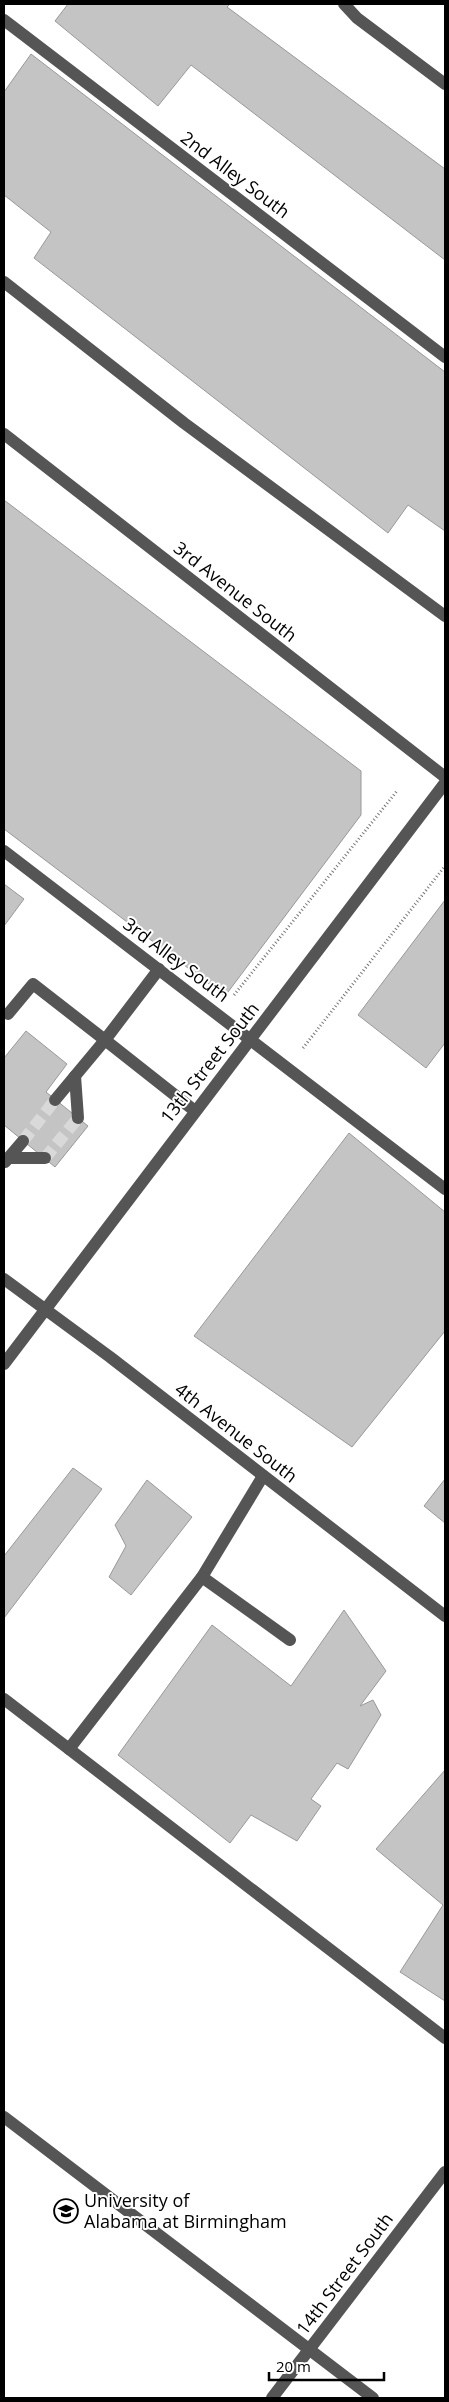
<svg xmlns="http://www.w3.org/2000/svg" width="449" height="2402" font-family="'Open Sans',sans-serif">
<rect width="100%" height="100%" fill="#fff"/>
<g fill="#c4c4c4" stroke="#999">
<path d="M68,4H230L227,7L445,169V260L191,65L158,106L55,21Z"/>
<path d="M31,54L445,372V531L408,505L388,533L34,258L51,232L4,195V92Z"/>
<path d="M4,500L361,771V815L225,996L4,829Z"/>
<path d="M4,884L24,899L4,926Z"/>
<path d="M445,900V1043L426,1068L358,1015Z"/>
<path d="M26,1031L67,1064L46,1092L88,1126L55,1167L4,1125V1058Z"/>
<path d="M349,1133L445,1212V1331L352,1447L194,1336Z"/>
<path d="M73,1468L102,1489L4,1618V1556Z"/>
<path d="M445,1479V1523L424,1506Z"/>
<path d="M147,1480L192,1517L131,1595L109,1577L126,1546L115,1525Z"/>
<path d="M344,1610L386,1671L360,1706L373,1700L381,1715L348,1769L337,1763L311,1799L321,1806L297,1841L251,1815L230,1843L118,1755L212,1625L291,1686Z"/>
<path d="M445,1770V2001L400,1972L443,1905L376,1849Z"/>
</g>
<g fill="none" stroke-linecap="round" stroke-linejoin="round">
<g stroke="#d9d9d9" stroke-width="12" stroke-dasharray="12 6" stroke-linecap="butt">
<path d="M23,1141L55,1100"/>
<path d="M45,1158L78,1118"/>
</g>
<g stroke="#777" stroke-width="3" stroke-dasharray="1 2.5" stroke-linecap="butt">
<path d="M234,995L397,791"/>
<path d="M303,1048L445,866"/>
</g>
<g stroke="#555" stroke-width="12">
<path d="M344,4L357,18L445,84"/>
<path d="M4,20L445,357"/>
<path d="M4,282L184,423L445,616"/>
<path d="M4,434L445,777"/>
<path d="M4,851L445,1189"/>
<path d="M159,969L105,1040L195,1111"/>
<path d="M8,1014L33,984L105,1040L75,1076"/>
<path d="M55,1100L75,1076L78,1118"/>
<path d="M9,1158H45"/>
<path d="M5,1162L23,1141"/>
<path d="M4,1279L110,1357L445,1616"/>
<path d="M4,1364L445,783"/>
<path d="M202,1577L290,1640"/>
<path d="M4,1699L445,2038"/>
<path d="M69,1749L202,1577L263,1476"/>
<path d="M4,2117L373,2398"/>
<path d="M272,2398L445,2172"/>
</g>
</g>
<defs>
<g id="university-ring" transform="scale(1.25)"><circle r="9.5" fill="#fff" stroke="#000" stroke-width="1.5"/><path d="M0-5L7-2L0 1L-7-2ZM-4 1L0 2.5L4 1V4Q0 6-4 4Z" fill="#000"/></g>
</defs>
<g fill-rule="evenodd">
<use href="#university-ring" x="66" y="2211"/>
</g>
<g text-anchor="middle" stroke-width="4" stroke-linejoin="round" paint-order="stroke">
<g font-size="18" fill="#000" stroke="#fff">
<text transform="translate(235 175) rotate(37)" y="6">2nd Alley South</text>
<text transform="translate(235 592) rotate(38)" y="6">3rd Avenue South</text>
<text transform="translate(176 960) rotate(37)" y="6">3rd Alley South</text>
<text transform="translate(210 1063) rotate(-52)" y="6">13th Street South</text>
<text transform="translate(236 1433) rotate(38)" y="6">4th Avenue South</text>
<text transform="translate(345 2274) rotate(-53)" y="6">14th Street South</text>
</g>
<g font-size="18" fill="#000" stroke="#fff" text-anchor="start">
<text x="84" y="2207">University of<tspan x="84" dy="21">Alabama at Birmingham</tspan></text>
</g>
</g>
<rect width="449" height="2402" fill="none" stroke="#000000" stroke-width="10"/>
<path d="M269 2372v8h115v-8" fill="none" stroke="#000000" stroke-width="2.5"/>
<text x="276" y="2372" font-size="15" fill="#000000" stroke="#ffffff" stroke-width="4" paint-order="stroke">20 m</text>
</svg>
